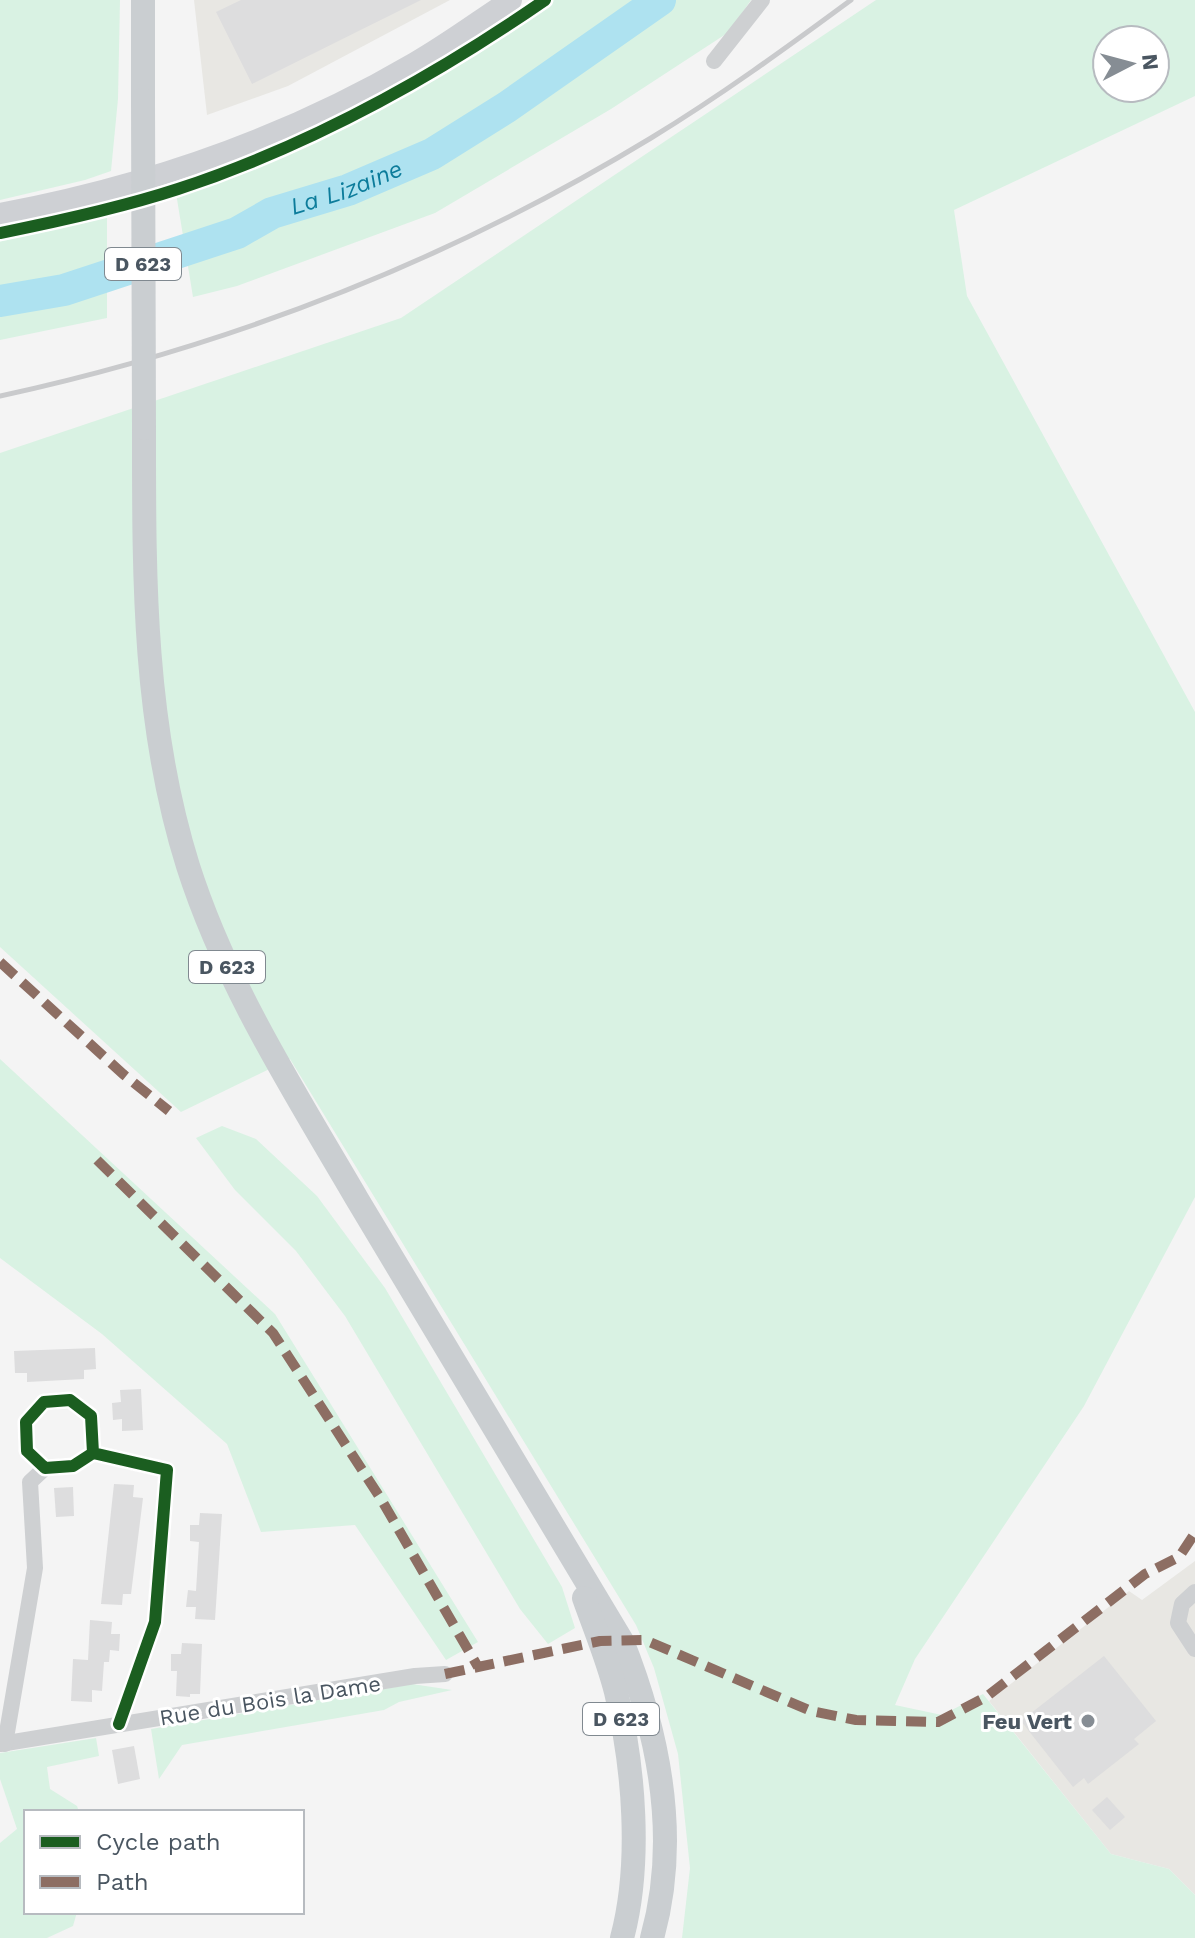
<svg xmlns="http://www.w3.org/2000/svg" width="1195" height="1938" font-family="'Work Sans',sans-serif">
<rect width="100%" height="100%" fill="#f4f4f4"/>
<g fill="#e8e7e3">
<path d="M194,0H450L288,86L207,115Z"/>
<path d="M1195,1561V1895L1169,1869L1111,1854L989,1701L1129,1591L1142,1600Z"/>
</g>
<g fill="#d9f2e3" fill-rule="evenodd">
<path d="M0,0H120L118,99L111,171L85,180L0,200Z"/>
<path d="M553,0H751L729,32L611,109L435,213L237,286L193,297L176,193L237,170L370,108Z"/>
<path d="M876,0H1195V96L954,210L967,296L1195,712V1197L1084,1406L915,1659L895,1705L942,1715L983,1694L1111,1854L1169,1869L1195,1895V1938H682L690,1868L678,1754L654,1668L636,1625L290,1059L181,1112L0,947V453L401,318ZM1107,40H1155V88H1107Z"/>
<path d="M107,216V318L0,340V238Z"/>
<path d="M0,1059L275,1314L478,1642L446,1660L355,1525L261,1532L227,1444L102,1334L0,1258Z"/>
<path d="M222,1126L256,1139L317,1196L385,1288L562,1587L575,1628L548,1644L520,1609L345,1316L296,1251L235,1190L196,1138Z"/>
<path d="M412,1684L452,1690L399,1702L384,1710L182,1745L159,1779L151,1729Z"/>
<path d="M96,1738L99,1756L47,1767L50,1789L77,1806L79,1812H26V1912H77L73,1926L47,1938H0V1843L17,1829L0,1779V1753Z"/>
</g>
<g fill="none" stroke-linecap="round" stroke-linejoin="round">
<path stroke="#aee2f0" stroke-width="32" id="s1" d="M0,301L64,290L237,233L272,213L348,190L432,154L507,107L660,0"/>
</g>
<g fill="#ddddde">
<path d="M241,0H421L252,84L216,12Z"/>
<path d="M95,1348L96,1369L84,1370V1379L27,1382V1373H15L14,1351Z"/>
<path d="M141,1389L143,1430L122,1431V1419L113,1420L112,1403L121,1402L120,1390Z"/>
<path d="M114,1484L134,1485L133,1497L143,1498L131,1594H123L122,1605L101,1604Z"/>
<path d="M73,1487L74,1516L56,1517L54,1488Z"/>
<path d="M200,1513L222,1514L215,1620L195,1619L196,1607H186L188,1590L196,1591L199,1542L190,1541V1525H199Z"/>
<path d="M90,1620L112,1622L111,1634H120L119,1651L110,1650L109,1662H104L102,1691L92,1690V1702L71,1701L73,1659L88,1660Z"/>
<path d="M182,1643L202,1644L200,1694H190V1697L176,1696L177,1671H171V1654H181Z"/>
<path d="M1104,1656L1156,1721L1134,1739L1139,1744L1088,1784L1084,1778L1073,1787L1021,1721Z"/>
<path d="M134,1746L140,1779L118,1784L112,1750Z"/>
<path d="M1107,1797L1125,1817L1110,1830L1092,1810Z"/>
</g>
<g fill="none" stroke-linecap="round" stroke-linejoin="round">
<g stroke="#ced0d2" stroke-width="16">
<path d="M714,61L762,0"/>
<path d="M93,1453L73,1466L45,1468L27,1451L26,1422L44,1402L70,1400L91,1416L93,1453L167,1470L155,1622L119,1724"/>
<path d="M1195,1592L1182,1604L1178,1623L1195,1649"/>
<path d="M0,1744L415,1676L445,1674"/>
<path d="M5,1744L35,1568L30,1482L45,1468"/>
</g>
<path stroke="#ced0d4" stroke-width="22" d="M0,214C145,187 287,138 415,63C448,44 479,21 511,0"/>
<g stroke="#caced1" stroke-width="24">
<path d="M143,0V100"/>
<path d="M144,428C144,576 143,723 188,866C226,985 294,1091 357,1199C445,1346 534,1493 622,1641C659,1734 680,1839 652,1938"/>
<path d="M584,1598C595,1629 608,1660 616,1692C634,1767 642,1863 622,1938"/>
</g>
<path stroke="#c9cacc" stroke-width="5" d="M0,396C230,346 450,260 651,138C720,96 786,48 851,0"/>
<path stroke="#caced1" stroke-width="24" d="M143,100L144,428"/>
<g stroke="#8d6e63" stroke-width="10" stroke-dasharray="20 10" stroke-linecap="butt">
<path d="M0,962L123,1074L169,1111"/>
<path d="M97,1160L273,1333L381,1499L478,1667"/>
<path d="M445,1674L600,1641L645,1640L811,1711L856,1720L938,1722L986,1697L1145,1574L1179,1557L1195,1533"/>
</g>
<g stroke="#fff" stroke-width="17">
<g id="cycleway">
<path d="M0,233C60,221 120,208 178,189C309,146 432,78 545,0"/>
<path d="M93,1453L73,1466L45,1468L27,1451L26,1422L44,1402L70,1400L91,1416L93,1453L167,1470L155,1622L119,1724"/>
</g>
</g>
<use href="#cycleway" stroke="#1b5e20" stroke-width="12"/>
</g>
<circle fill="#868d94" stroke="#fff" stroke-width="3" cx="1088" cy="1721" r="8"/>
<g text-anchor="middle" stroke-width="6" stroke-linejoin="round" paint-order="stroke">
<g fill="#fff" stroke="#808990" stroke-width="2">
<rect x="105" y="248" width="76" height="32" rx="6"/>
<rect x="189" y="951" width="76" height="32" rx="6"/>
<rect x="583" y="1703" width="76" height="32" rx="6"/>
</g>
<g font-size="20" font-weight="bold" fill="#4a5661">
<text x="143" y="271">D 623</text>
<text x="227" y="974">D 623</text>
<text x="621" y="1726">D 623</text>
</g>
<g font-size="22" fill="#4a5661" stroke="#fff">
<text transform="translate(270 1700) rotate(-9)" y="8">Rue du Bois la Dame</text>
</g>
<g font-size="22" font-weight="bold" fill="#4a5661" stroke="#fff" text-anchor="end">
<text x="1072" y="1729">Feu Vert</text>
</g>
<g font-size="24" font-style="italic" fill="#0c7c9b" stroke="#fff">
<text dy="8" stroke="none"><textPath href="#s1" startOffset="366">La Lizaine</textPath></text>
</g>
</g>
<rect x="24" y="1810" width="280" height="104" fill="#ffffff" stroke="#b7bbc0" stroke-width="2"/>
<rect x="40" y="1836" width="40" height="12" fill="#1b5e20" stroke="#b7bbc0" stroke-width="2"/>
<text x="96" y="1850" font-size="24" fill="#4a5661">Cycle path</text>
<rect x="40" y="1876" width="40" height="12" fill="#8d6e63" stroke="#b7bbc0" stroke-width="2"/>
<text x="96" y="1890" font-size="24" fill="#4a5661">Path</text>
<g transform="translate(1131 64) rotate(84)"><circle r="38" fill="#ffffff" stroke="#b7bbc0" stroke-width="2"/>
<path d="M0-6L14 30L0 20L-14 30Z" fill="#868d94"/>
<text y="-12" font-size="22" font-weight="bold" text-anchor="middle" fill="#4a5661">N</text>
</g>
</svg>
